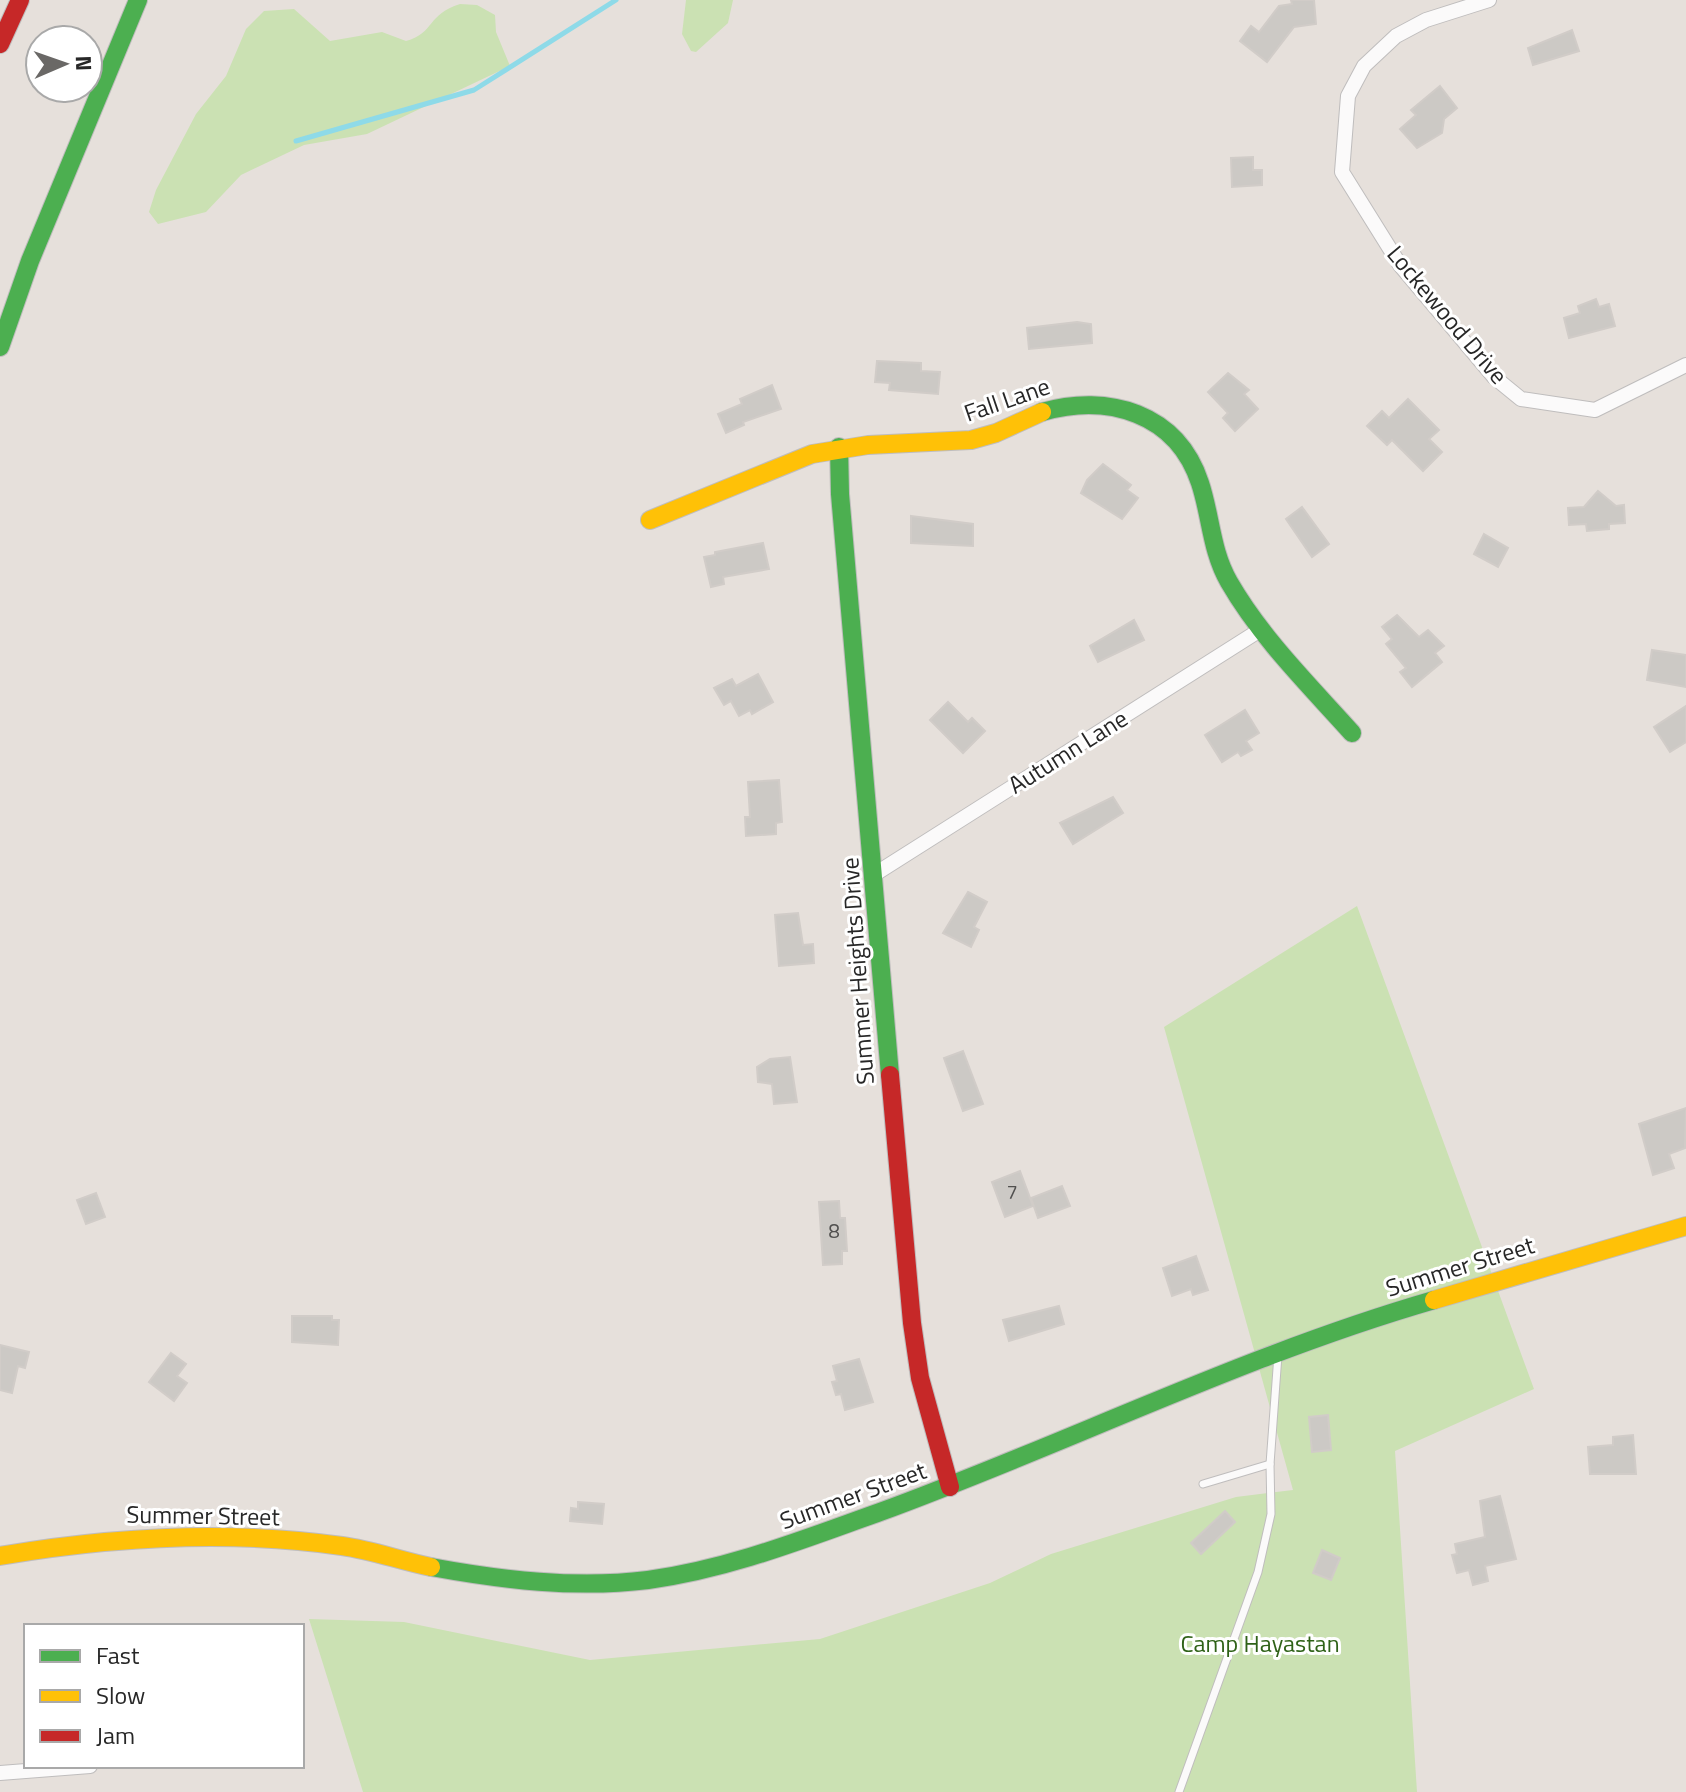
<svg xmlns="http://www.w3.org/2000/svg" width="1686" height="1792" font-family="'Titillium Web',sans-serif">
<rect width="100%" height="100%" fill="#e6e0db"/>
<g fill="#cbe1b3">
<path d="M686,0H733L728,23L696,52L691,51L682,34Z"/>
<path d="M460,4L477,5L495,15L496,32L510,66L367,134L304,145L241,175L206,212L158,224L149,212L156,190L196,114L226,76L246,29L264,11L294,9L330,41L382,32L406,41C435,33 427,14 460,4Z"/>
<path d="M1357,906L1534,1389L1395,1451L1417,1792H363L309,1619L404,1622L590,1660L820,1639L990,1583L1051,1554L1236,1497L1293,1490L1164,1027Z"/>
</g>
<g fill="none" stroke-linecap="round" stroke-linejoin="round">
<path stroke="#8edae8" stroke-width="5" d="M296,141L474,90L616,0"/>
</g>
<g fill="#ccc9c5" stroke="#d1ccc8" stroke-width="2">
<path d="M1291,0H1314L1316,24L1294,27L1267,62L1240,41L1251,26L1259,32L1279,6L1292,4Z"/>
<path d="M1572,30L1579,51L1533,65L1528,48Z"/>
<path d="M1440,86L1457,108L1444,119L1442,133L1417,148L1400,129L1416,115L1411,110Z"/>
<path d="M1253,157V170H1262V185L1232,187L1231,158Z"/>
<path d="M1596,299L1599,307L1609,304L1615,326L1569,338L1564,318L1580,313L1578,306Z"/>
<path d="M1077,322L1091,324L1092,343L1029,349L1027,328Z"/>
<path d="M877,361L921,363V371L940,372L938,394L889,390L890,383L875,382Z"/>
<path d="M1228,373L1249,390L1244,394L1258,409L1235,431L1223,418L1228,413L1208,392Z"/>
<path d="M772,385L781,409L743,422L744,425L726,433L718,414L742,404L740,399Z"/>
<path d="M1408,399L1439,430L1429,439L1442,452L1423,471L1392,440L1387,445L1367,426L1382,411L1389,418Z"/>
<path d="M1103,464L1131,485L1127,490L1138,498L1122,519L1081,493L1087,480Z"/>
<path d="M1598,491L1616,506L1624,505L1625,523L1609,524V529L1587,531L1586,524L1569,525L1568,508L1584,507Z"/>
<path d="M1302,507L1329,544L1312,557L1286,519Z"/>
<path d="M911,516L973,524V546L911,543Z"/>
<path d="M1484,534L1508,548L1498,567L1474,554Z"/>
<path d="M763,543L769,569L723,577L724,584L711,587L704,557L715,555V552Z"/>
<path d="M1397,615L1419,637L1428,630L1444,646L1435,653L1442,662L1412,687L1400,672L1406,668L1386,644L1392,639L1382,627Z"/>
<path d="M1134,620L1144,640L1098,662L1090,646Z"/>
<path d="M1652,650L1686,655V687L1647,680Z"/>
<path d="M758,674L773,702L752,714L750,710L739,716L731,701L724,705L714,688L732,679L736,686Z"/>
<path d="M948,702L968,722L972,718L985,731L963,753L930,720Z"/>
<path d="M1686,706V742L1670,752L1654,727Z"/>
<path d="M1245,710L1259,733L1246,741L1252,750L1241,756L1238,752L1222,762L1205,735Z"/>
<path d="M779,780L782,822L776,823V834L746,836L745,817H750L748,782Z"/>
<path d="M1113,797L1123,813L1073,844L1060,823Z"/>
<path d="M968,892L987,902L974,927L979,930L971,947L943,933Z"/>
<path d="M798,913L803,945L813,944L814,963L779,966L775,915Z"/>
<path d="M963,1051L983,1104L963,1111L944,1058Z"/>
<path d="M790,1057L797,1102L774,1104L772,1084L758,1082L757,1067L770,1059Z"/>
<path d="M1686,1108L1685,1148L1669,1154L1674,1168L1653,1175L1639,1124Z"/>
<path d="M1020,1171L1033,1206L1005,1217L992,1182Z"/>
<path d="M1062,1186L1070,1206L1038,1218L1031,1198Z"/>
<path d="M96,1193L105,1217L86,1224L77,1200Z"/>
<path d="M839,1201L840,1218H845L847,1251H842V1264L823,1265L819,1202Z"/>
<path d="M1196,1256L1208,1290L1193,1295L1191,1289L1172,1296L1163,1268Z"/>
<path d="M1059,1306L1064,1324L1009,1341L1003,1320Z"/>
<path d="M292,1316H332V1320H339L338,1345L292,1342Z"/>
<path d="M0,1345L29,1352L25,1368L18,1366L12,1393L0,1390Z"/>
<path d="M171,1353L186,1364L177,1376L187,1383L174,1401L149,1382Z"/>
<path d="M859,1359L873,1402L845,1410L841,1394L836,1395L832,1382L837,1381L833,1366Z"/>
<path d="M1328,1415L1331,1450L1312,1452L1309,1417Z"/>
<path d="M1633,1435L1636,1474H1590L1588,1447L1613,1445V1437Z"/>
<path d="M1500,1496L1516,1559L1485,1566L1488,1581L1473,1585L1469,1570L1457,1573L1452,1555L1457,1554L1455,1544L1485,1537L1480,1501Z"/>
<path d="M578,1502L604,1504L602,1524L570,1521L571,1508L578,1509Z"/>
<path d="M1225,1511L1235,1522L1201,1554L1191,1543Z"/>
<path d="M1322,1550L1340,1558L1331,1580L1313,1573Z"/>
</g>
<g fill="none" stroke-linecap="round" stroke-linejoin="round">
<g stroke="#bfbdbd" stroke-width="9">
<g id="lane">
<path d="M1203,1484L1270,1464"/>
<path d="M1179,1792L1258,1572L1271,1514L1270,1464L1278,1355"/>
</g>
</g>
<g stroke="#bfbdbd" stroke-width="16">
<g id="street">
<path d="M1489,0L1426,20L1396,36L1364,66L1348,96L1342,172L1400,265L1494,377L1521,399L1595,410L1686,365"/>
<path d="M875,874L1260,630"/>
<path d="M0,1773L90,1766"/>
</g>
</g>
<g stroke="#bfbdbd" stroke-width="20">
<g id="fast">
<path d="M0,347L30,261L138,0"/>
<path d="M1042,412C1108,393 1177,413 1200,483C1211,516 1211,551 1229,582C1262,639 1309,685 1352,733"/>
<path d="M839,447L840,494L890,1075"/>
<path d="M431,1567C502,1580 576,1589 648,1580C729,1569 804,1539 880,1512C1066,1444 1244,1355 1434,1300"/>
</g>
</g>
<g stroke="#bfbdbd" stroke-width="20">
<g id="slow">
<path d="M650,520L812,454L868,445L971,440L996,433L1042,412"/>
<path d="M1434,1300L1686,1226"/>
<path d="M0,1556C112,1537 229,1530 342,1546C372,1550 401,1561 431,1567"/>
</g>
</g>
<g stroke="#bfbdbd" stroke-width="20">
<g id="jam">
<path d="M0,44L20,0"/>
<path d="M890,1075L912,1323L920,1378L950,1487"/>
</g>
</g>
<use href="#lane" stroke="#fbfafa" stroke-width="7"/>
<use href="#street" stroke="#fbfafa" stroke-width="14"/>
<use href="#fast" stroke="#4caf50" stroke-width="18"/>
<use href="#slow" stroke="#ffc107" stroke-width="18"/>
<use href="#jam" stroke="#c62828" stroke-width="18"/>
</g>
<g text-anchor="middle" stroke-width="6" stroke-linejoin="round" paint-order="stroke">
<g font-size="20" fill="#51504f">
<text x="1012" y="1199">7</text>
<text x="834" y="1238">8</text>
</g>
<g font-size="24" fill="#272727" stroke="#fff">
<text transform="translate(1447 315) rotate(50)" y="8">Lockewood Drive</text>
<text transform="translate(1007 400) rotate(-19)" y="8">Fall Lane</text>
<text transform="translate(1068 752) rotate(-32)" y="8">Autumn Lane</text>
<text transform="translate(858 971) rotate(-94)" y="8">Summer Heights Drive</text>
<text transform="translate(1460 1267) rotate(-17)" y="8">Summer Street</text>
<text transform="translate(853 1496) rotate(-20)" y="8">Summer Street</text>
<text transform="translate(203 1516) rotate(1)" y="8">Summer Street</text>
</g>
<g font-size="24" fill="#2f6218" stroke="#fff">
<text x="1260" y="1652">Camp Hayastan</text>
</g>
</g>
<rect x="24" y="1624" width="280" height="144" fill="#ffffff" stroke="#a9a9a9" stroke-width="2"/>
<rect x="40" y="1650" width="40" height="12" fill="#4caf50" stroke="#a9a9a9" stroke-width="2"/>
<text x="96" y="1664" font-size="24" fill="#272727">Fast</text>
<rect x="40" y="1690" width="40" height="12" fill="#ffc107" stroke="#a9a9a9" stroke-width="2"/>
<text x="96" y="1704" font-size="24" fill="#272727">Slow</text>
<rect x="40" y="1730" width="40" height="12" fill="#c62828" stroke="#a9a9a9" stroke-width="2"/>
<text x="96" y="1744" font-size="24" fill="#272727">Jam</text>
<g transform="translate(64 64) rotate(88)"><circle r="38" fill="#ffffff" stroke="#a9a9a9" stroke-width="2"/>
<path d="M0-6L14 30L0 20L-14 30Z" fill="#6a6866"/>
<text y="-12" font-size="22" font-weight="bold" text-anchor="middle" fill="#272727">N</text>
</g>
</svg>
